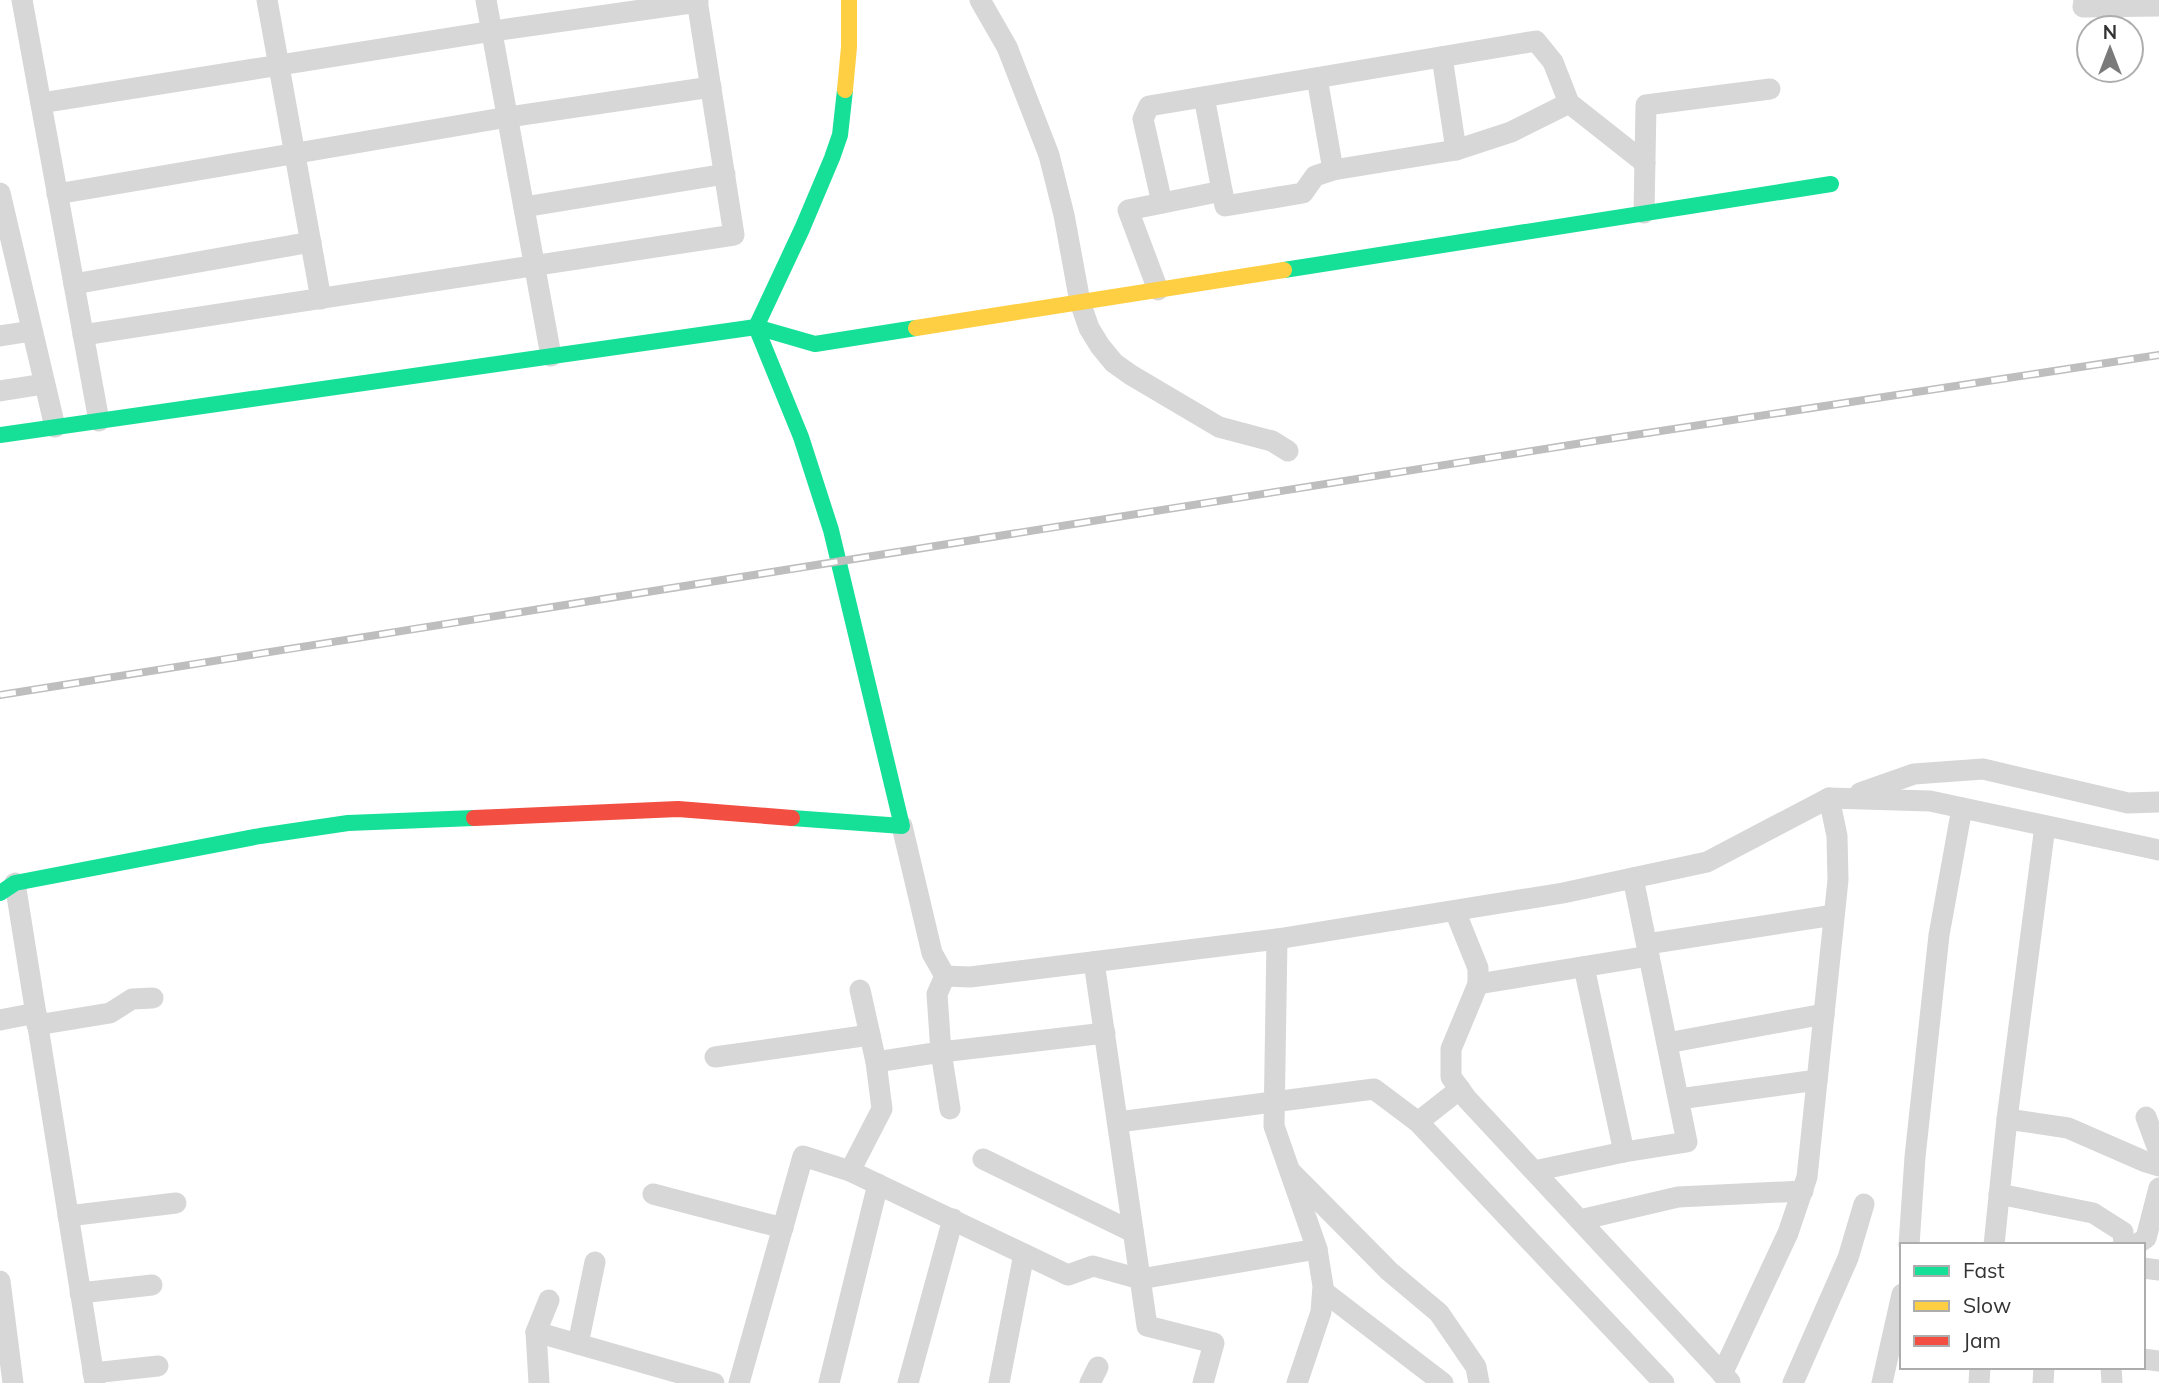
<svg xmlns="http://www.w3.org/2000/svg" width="2159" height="1383" font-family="Mulish,sans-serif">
<rect width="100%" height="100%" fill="#fff"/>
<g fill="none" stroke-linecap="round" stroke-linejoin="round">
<g stroke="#d7d7d7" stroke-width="21">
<path d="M22,0L99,421"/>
<path d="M267,0L321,299"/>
<path d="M486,0L551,356"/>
<path d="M980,0L1007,47L1049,155L1064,215L1080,302L1089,328L1100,346L1114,363L1131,375L1219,427L1272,441L1288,451"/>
<path d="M2084,0L2083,7L2159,6"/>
<path d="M1442,57L1456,150"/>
<path d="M1317,78L1333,170"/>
<path d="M1204,97L1225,206L1303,193L1315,176L1333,170L1456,150L1511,132L1569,103"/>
<path d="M41,103L493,31L698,2"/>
<path d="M0,193L55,427"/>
<path d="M57,194L508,117L711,87"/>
<path d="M1162,203L1143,119L1149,106L1536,41L1553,62L1569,103L1645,163"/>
<path d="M524,207L725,174"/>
<path d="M1644,213L1646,105L1770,89"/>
<path d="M74,284L311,242"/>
<path d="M1158,290L1128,210L1222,191"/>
<path d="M83,335L734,235L697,0"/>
<path d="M0,336L32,331"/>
<path d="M0,391L44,384"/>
<path d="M1860,793L1914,774L1983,769L2128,803L2159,802"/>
<path d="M902,826L932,953L945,976L970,977L1277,939L1563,893L1707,862L1829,798L1930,801L2159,850"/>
<path d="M15,883L95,1383"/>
<path d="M1455,911L1478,968V984L1451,1049V1077L1467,1099L1730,1382"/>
<path d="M1277,939L1274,1126L1317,1249L1323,1286L1321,1312L1297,1383"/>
<path d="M1647,944L1834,915"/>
<path d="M1094,962L1147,1326L1214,1343L1203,1383"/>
<path d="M1584,967L1624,1152"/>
<path d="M1478,984L1649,956"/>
<path d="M0,1020L36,1013"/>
<path d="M37,1025L110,1013L132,999L153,998"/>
<path d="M1667,1043L1824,1014"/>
<path d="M715,1057L870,1035"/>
<path d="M876,1062L941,1052L937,994L945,976"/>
<path d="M1679,1099L1817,1080"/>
<path d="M950,1109L941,1052L1105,1033"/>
<path d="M2146,1117L2159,1152"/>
<path d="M2007,1119L2068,1128L2146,1162L2159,1166"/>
<path d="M1118,1122L1374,1089L1418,1122L1664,1383"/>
<path d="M1418,1122L1460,1089"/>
<path d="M983,1159L1133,1232"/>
<path d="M850,1171L882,1109L876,1062L860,990"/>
<path d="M1534,1171L1624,1152L1687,1142L1633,878"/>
<path d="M1292,1173L1389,1271L1439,1313L1476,1367L1479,1383"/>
<path d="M653,1194L783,1228"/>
<path d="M1999,1194L2093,1213L2123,1232L2124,1245"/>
<path d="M68,1216L176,1203"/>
<path d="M1580,1220L1678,1197L1803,1191"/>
<path d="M1909,1245L1915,1157L1939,935L1962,808"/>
<path d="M1994,1245L2007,1119L2045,826"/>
<path d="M2136,1245L2146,1238L2159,1188"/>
<path d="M2143,1268L2159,1270"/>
<path d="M0,1281L13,1383"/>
<path d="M1323,1291L1443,1383"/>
<path d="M80,1293L152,1285"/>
<path d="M536,1332L714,1383"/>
<path d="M578,1344L595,1262"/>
<path d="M2143,1359L2159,1361"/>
<path d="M2111,1367L2112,1383"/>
<path d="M93,1373L158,1366"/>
<path d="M1722,1374L1788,1233L1807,1177L1838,880L1837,836L1829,798"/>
<path d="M539,1383L536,1332L549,1300"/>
<path d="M739,1383L803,1156L850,1171L1068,1275L1093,1266L1140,1279L1317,1249"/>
<path d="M829,1383L878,1184"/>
<path d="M908,1383L953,1219"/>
<path d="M999,1383L1024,1254"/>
<path d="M1090,1383L1098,1367"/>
<path d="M1793,1383L1848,1258L1864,1204"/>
<path d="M1882,1383L1902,1294"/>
<path d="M1979,1383L1980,1367"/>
<path d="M2043,1383L2044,1367"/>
</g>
<g stroke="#16e098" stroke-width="16">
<path d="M1284,270L1831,184"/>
<path d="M0,435L756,327L815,344L916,328"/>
<path d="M792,818L902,826L831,530L801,437L756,327L802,229L832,158L840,135L845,90"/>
<path d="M0,893L15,883L260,836L348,823L474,818"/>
</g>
<g stroke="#ffcf43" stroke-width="16">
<path d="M845,90L849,47V0"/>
<path d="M916,328L1284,270"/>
</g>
<path stroke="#f24e42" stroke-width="16" d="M474,818L678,809L792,818"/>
<g stroke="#bebebe" stroke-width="8">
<path id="rail" d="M0,695L1595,441L2159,355"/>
</g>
<use href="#rail" stroke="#fff" stroke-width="5" stroke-dasharray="16" stroke-linecap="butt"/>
</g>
<rect x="1900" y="1243" width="245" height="126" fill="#ffffff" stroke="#adadad" stroke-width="2"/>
<rect x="1914" y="1266" width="35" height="10" fill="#16e098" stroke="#adadad" stroke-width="2"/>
<text x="1963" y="1278" font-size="21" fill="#333333">Fast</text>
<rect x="1914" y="1301" width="35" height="10" fill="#ffcf43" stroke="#adadad" stroke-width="2"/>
<text x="1963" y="1313" font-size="21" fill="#333333">Slow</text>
<rect x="1914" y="1336" width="35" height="10" fill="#f24e42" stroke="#adadad" stroke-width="2"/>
<text x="1963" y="1348" font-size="21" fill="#333333">Jam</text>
<g transform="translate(2110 49)"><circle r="33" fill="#ffffff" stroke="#adadad" stroke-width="2"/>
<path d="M0-5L12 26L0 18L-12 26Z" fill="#7a7a7a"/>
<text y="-10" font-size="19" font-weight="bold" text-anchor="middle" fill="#333333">N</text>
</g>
</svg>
